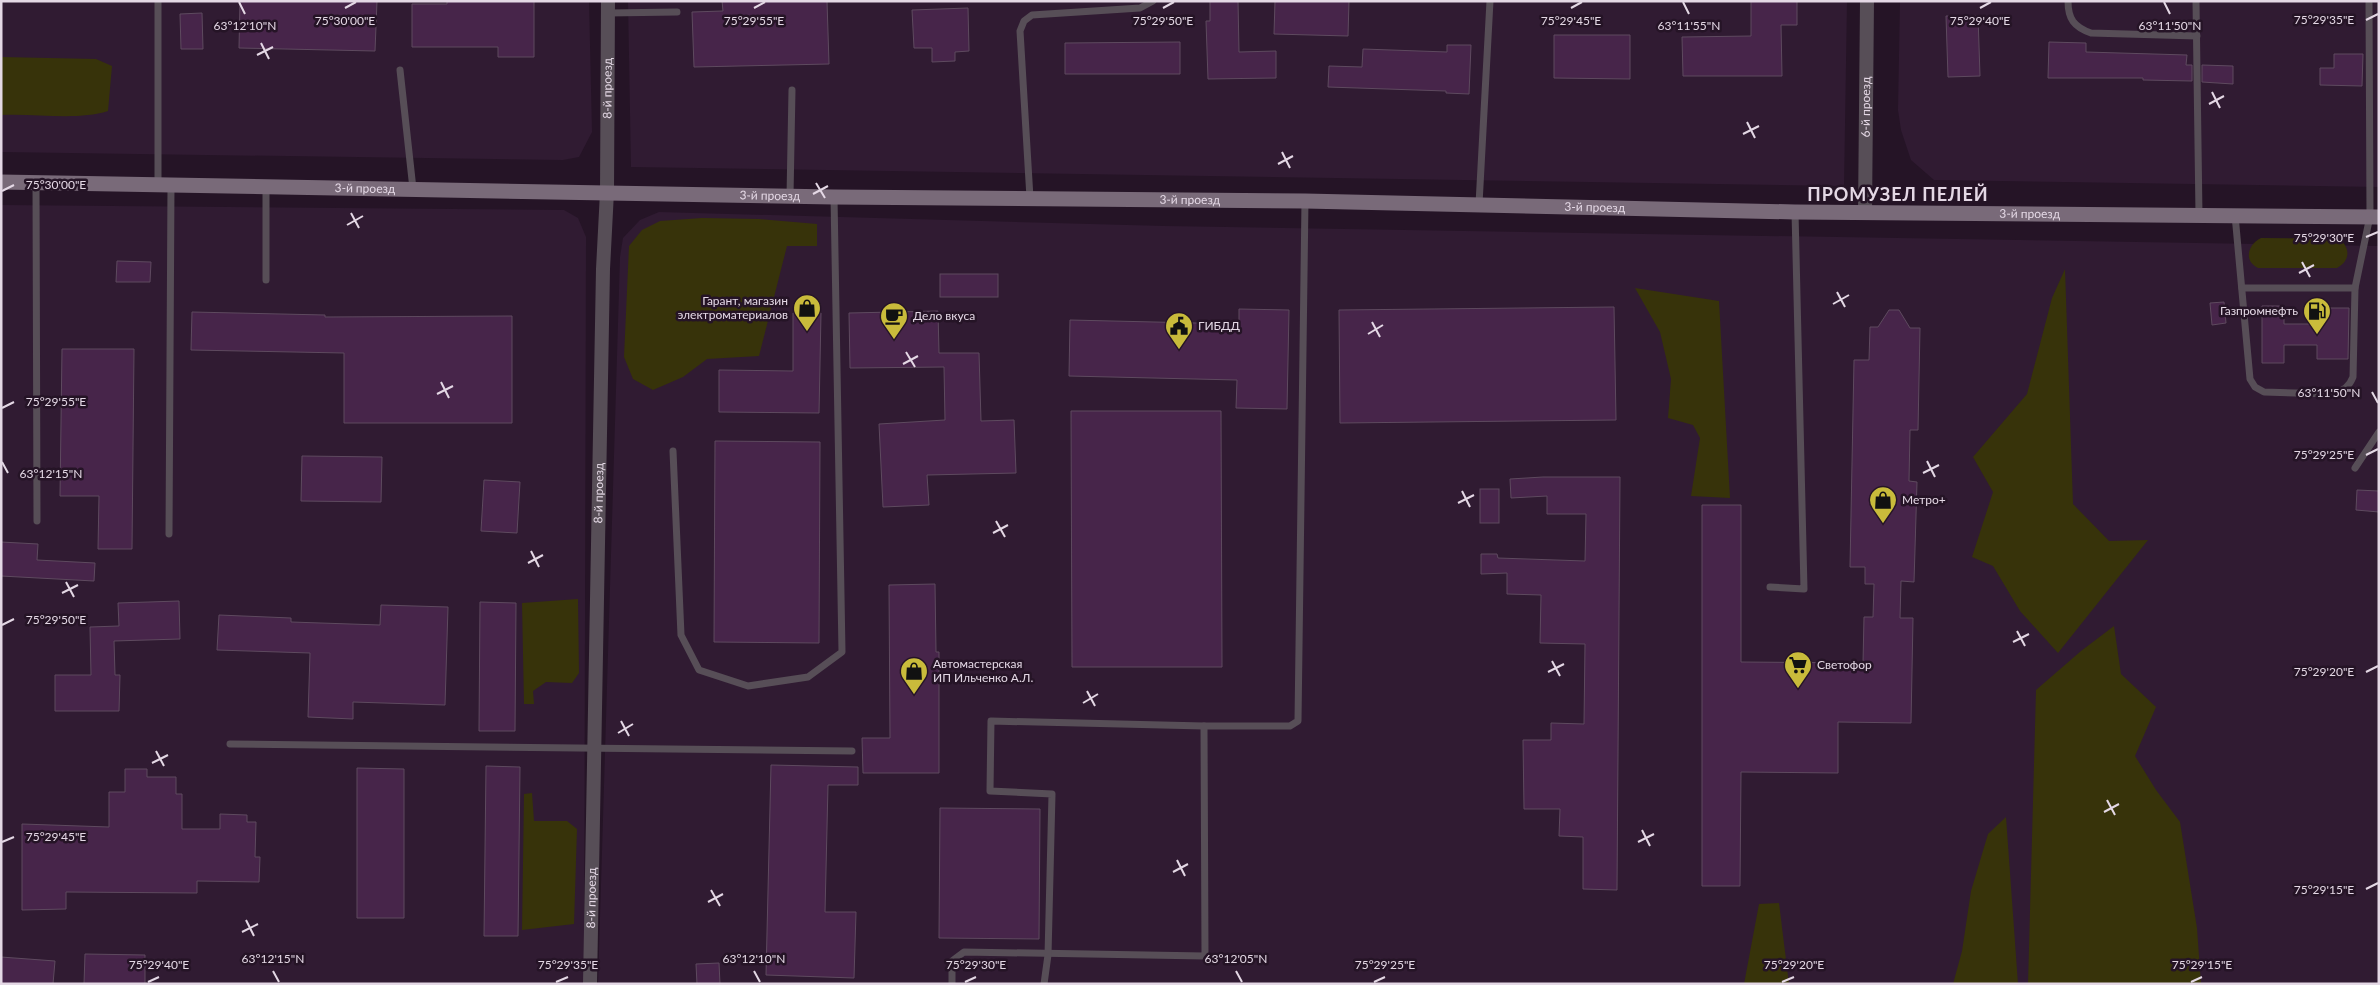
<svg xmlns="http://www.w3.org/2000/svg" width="2380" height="985" font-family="Lato,sans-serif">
<rect width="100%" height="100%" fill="#251426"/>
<g fill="#301b32">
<path d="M1,1H589L592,132L579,157L563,160L1,152Z"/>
<path d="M628,1H1847L1844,186L631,167Z"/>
<path d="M1900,1H2379V187L1934,180L1911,160L1901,130L1898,110Z"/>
<path d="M1,205L564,210L578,218L586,237L584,984H1Z"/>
<path d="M659,212L1165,226L2379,246V984H598L620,257L623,238L640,220Z"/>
</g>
<g fill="#37330a">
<path d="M1,57L96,59L112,66L108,111C77,121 35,113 1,115Z"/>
<path d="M702,218L759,219L817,224V246H787L759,356L707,359L683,377L653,390L633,379L624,357L629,246L642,230L660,221Z"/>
<path d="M2261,238L2339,239C2351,248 2350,261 2337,268H2258C2243,261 2248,244 2261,238Z"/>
<path d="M2065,269L2073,504L2109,541L2148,540L2058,653L2020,611L1993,566L1972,557L1993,492L1973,457L2027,394L2052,298Z"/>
<path d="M1635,288L1719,301L1730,498L1691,496L1700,438L1693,425L1668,418L1671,379L1660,332Z"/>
<path d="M578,599L579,673L572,683L546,682L533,691L534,704H524L522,603Z"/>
<path d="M2114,626L2121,674L2156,707L2135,756L2156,790L2180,822L2197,928L2201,984H2028L2036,690L2081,651Z"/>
<path d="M532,793L534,821H567L577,829L574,924L522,930L524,794Z"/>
<path d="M2006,817L2018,984H1953L1962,951L1971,891L1988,834Z"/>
<path d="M1779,903L1789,984H1744L1759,904Z"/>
</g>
<g fill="#47254a" stroke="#5e4a5f">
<path d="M240,1H377L375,51L239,48Z"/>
<path d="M447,1H534V57H498V47H412V4H447Z"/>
<path d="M722,1H827L829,64L694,67L692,12L723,11Z"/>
<path d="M1210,1H1238L1239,52L1276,51V78L1208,79L1206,21H1210Z"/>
<path d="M1275,1H1349L1348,36L1274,34Z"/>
<path d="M1751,1H1797V25H1781L1782,76H1683L1682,37L1751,36Z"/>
<path d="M968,8L969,51L955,52V61L932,62V48H914L912,10Z"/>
<path d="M202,13L203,49H181L180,14Z"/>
<path d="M1946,16H1978L1980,76L1948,77Z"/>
<path d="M1554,35H1630V79L1554,78Z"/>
<path d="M1180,42V74H1065V43Z"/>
<path d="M2049,42L2086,43V52L2187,55L2186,65H2192V81L2143,80V78H2048Z"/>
<path d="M1447,45H1471L1469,94L1446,93V91L1328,87L1329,66L1362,67L1363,49L1447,52Z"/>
<path d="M2334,54H2363L2362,86L2320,85V68H2334Z"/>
<path d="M2202,65L2233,66V84L2202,82Z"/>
<path d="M117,261L151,262L150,282H116Z"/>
<rect x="940" y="274" width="58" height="23"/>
<path d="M2224,302L2226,323L2212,325L2210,303Z"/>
<path d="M2262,306H2284V324H2318V308H2349L2348,359H2317V345H2284V363H2262Z"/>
<path d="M1614,307L1616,420L1340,423L1339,310Z"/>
<path d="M1239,309L1289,310L1287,409L1236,408L1237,380L1069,376L1070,320L1239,324Z"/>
<path d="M1889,310H1899L1910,328H1920L1918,430H1910L1909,481L1917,482L1914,582L1901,581L1900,618H1913L1911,723L1838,722V773L1741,772L1740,886H1702V505H1741V662L1863,663L1864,617H1873L1874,584H1865V567H1850L1854,360H1869L1870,327H1878Z"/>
<path d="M938,311L939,353H979L981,421L1014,420L1016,473L927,475L929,505L883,507L879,424L945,420L944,367L850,368L849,313Z"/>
<path d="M192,312L325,315V317L512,316V423H344V353L191,350Z"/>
<path d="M793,313H821L819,413L719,412V370L793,371Z"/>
<path d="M62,349H134L132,549H98L99,496H60Z"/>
<path d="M1071,411H1221L1222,667H1072Z"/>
<path d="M715,441L820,442L819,643L714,642Z"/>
<path d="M302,456L382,457L381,502L301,501Z"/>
<path d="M1543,477H1620L1617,890L1583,889V837L1559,836L1560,809H1524L1523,740H1551V723L1584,724L1585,644L1540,643L1541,595L1507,594V573L1481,574V554H1497L1498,558L1585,561L1586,514H1547V496L1511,498L1510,479Z"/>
<path d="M484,480L520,482L517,533L481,531Z"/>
<rect x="1480" y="489" width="19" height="34"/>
<path d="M2357,490L2379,491V512L2356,510Z"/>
<path d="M1,542L38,544L37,560L95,563L94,581L1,576Z"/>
<path d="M935,584L936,652H939V773H863L862,738H890L889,585Z"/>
<path d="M179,601L180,639L114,641L115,675H120L119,711H55V675H91L90,627L119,626L118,603Z"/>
<path d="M480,602L516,603L515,731H479Z"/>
<path d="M381,605L448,607L445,705L353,702V719L308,717L310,653L217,650L219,615L291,618V622L380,625Z"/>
<path d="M771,765L858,767V785H828L825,912H856L854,978L766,975Z"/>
<path d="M486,766L520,767L518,936H484Z"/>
<path d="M357,768L404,769V918H357Z"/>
<path d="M125,769H147V777H176V794H182V829H220V814L247,815V822H256L255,857H260L259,882L197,881V893L66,892V909L22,910V824L109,827V792H125Z"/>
<path d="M940,808L1040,809L1039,939L939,938Z"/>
<path d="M85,954L145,955V984H84Z"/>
<path d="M1,957L55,961L53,984H1Z"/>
<path d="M719,963L720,984H697L696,964Z"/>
</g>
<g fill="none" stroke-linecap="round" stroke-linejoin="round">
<g stroke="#574e57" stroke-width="7">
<path d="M158,1V185"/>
<path d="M2068,1C2068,19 2074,27 2091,33L2197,36"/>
<path d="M2196,1L2199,215"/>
<path d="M608,13L677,12"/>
<path d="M400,70L413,189"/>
<path d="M36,183L37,521"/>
<path d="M790,196L792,90"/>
<path d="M1030,198L1020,31L1024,21L1032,15L1140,8L1153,1"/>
<path d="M1479,204L1490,1"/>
<path d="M2235,215L2250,379L2255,387L2264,392L2334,394C2344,390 2349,387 2353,377L2355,288L2370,216L2369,1"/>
<path d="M266,280V187"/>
<path d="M2242,288H2355"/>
<path d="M673,451L681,635L699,670L748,686L808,677L842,652L834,197"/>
<path d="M2355,468L2379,432"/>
<path d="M169,534L171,185"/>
<path d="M1770,587L1804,589L1795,212"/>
<path d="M230,744L852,751"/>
<path d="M952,984V961L964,952L1205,956L1204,726"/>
<path d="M1044,984L1048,955L1052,794L990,791L991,721L1204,726H1290L1298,721L1305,201"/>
</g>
<g stroke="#574e57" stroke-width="14">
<path id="s1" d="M1865,213L1867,1"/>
<path id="s2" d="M590,984L603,269L607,192L608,1"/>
</g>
<path stroke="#796a79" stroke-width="15" id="s3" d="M1,182L834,197L1305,201L1795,212L2379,217"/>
</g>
<path fill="none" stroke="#e4d8e5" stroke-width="2" d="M239,2L245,14M1683,2L1689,14M2164,2L2170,14M345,8L356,2M754,8L765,2M1163,8L1174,2M1571,8L1582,2M1980,8L1991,2M2366,20L2378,14M261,43L269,59M257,55L273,47M2212,92L2220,108M2209,104L2224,96M1747,122L1755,138M1743,134L1759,126M1282,152L1290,168M1278,164L1293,156M816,183L825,198M2,191L14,185M813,194L828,186M351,213L359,228M347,225L363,216M2366,237L2378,232M2302,262L2310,277M2299,273L2314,265M1837,292L1845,307M1833,304L1849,295M1372,322L1380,337M1368,334L1383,325M906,352L915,367M903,364L918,356M441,382L449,398M2372,392L2378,403M437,394L453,386M2,408L14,402M2366,455L2378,449M1927,461L1935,477M2,462L8,473M1923,473L1939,465M1462,491L1470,507M1458,503L1474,495M996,521L1005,537M993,533L1008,525M531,551L539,567M528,563L543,555M66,582L74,597M62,593L78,585M2,625L14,619M2017,631L2025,646M2013,642L2029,634M1552,661L1560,676M1548,672L1564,664M2366,672L2378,666M1087,691L1095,706M1083,703L1098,694M621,721L629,736M618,733L633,724M156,751L164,766M152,763L168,755M2107,800L2115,815M2104,812L2119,804M1642,830L1650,846M2,842L14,837M1638,842L1654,834M1177,860L1185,876M1173,872L1188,864M2366,889L2378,883M711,890L720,906M708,902L723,894M246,920L254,936M242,932L258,924M273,971L279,982M754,971L760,982M1236,971L1242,982M148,982L159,977M556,982L568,977M965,982L976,977M1374,982L1385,977M1782,982L1794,977M2191,982L2202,977"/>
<defs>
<g id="shop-pin" transform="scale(1.4375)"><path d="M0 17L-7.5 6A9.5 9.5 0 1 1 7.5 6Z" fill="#c9bb3b" stroke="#251426"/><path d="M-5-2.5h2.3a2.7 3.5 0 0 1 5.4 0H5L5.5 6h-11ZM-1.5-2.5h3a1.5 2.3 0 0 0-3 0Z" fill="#111"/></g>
<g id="fuel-pin" transform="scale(1.4375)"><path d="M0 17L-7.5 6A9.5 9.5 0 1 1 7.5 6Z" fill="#c9bb3b" stroke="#251426"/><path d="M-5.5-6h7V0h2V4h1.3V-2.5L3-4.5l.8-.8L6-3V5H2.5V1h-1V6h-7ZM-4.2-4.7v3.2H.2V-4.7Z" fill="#111"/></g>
<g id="cafe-pin" transform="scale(1.4375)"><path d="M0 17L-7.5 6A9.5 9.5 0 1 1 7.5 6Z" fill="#c9bb3b" stroke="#251426"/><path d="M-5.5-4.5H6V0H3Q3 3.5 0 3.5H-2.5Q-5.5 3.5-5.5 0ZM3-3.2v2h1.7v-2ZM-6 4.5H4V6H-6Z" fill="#111"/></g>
<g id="civic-pin" transform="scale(1.4375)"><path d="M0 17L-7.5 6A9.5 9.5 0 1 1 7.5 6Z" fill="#c9bb3b" stroke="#251426"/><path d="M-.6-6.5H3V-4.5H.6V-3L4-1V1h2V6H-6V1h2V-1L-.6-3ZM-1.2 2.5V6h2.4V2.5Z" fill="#111"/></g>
<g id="supermarket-pin" transform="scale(1.4375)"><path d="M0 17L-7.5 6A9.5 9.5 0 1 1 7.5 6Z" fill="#c9bb3b" stroke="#251426"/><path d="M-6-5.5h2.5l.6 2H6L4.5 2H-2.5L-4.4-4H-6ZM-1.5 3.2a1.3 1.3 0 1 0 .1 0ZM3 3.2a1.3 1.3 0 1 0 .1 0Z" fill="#111"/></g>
</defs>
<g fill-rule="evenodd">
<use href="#shop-pin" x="807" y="308"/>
<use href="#fuel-pin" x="2317" y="311"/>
<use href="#cafe-pin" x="894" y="316"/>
<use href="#civic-pin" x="1179" y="326"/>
<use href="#shop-pin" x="1883" y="500"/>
<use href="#supermarket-pin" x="1798" y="665"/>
<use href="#shop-pin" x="914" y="671"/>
</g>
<g text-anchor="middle" stroke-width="5" stroke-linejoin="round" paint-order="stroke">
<g font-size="12" fill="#e4d8e5" stroke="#251426">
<text dy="4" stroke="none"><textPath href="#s2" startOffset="896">8-й проезд</textPath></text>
<text dy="4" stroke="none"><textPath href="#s1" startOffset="106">6-й проезд</textPath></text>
<text dy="4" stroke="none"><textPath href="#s3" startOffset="364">3-й проезд</textPath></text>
<text dy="4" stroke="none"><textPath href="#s3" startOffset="769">3-й проезд</textPath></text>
<text dy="4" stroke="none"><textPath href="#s3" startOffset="1189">3-й проезд</textPath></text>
<text dy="4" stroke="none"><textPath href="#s3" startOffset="1594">3-й проезд</textPath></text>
<text dy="4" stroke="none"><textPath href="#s3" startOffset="2029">3-й проезд</textPath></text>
<text dy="4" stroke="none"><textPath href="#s2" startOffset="491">8-й проезд</textPath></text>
<text dy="4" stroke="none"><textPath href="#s2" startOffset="86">8-й проезд</textPath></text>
</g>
<g font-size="12" fill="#e4d8e5" stroke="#251426" text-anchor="start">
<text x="788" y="305" text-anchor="end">Гарант, магазин<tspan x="788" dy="14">электроматериалов</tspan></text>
<text x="2298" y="315" text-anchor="end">Газпромнефть</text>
<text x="913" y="320">Дело вкуса</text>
<text x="1198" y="330">ГИБДД</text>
<text x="1902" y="504">Метро+</text>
<text x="933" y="668">Автомастерская<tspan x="933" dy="14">ИП Ильченко А.Л.</tspan></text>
<text x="1817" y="669">Светофор</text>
</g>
<g font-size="18" font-weight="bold" letter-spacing="1" fill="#e4d8e5" stroke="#251426">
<text x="1898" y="201">ПРОМУЗЕЛ ПЕЛЕЙ</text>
</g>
</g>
<g font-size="12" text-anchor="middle" fill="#e4d8e5" stroke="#251426" stroke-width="5" stroke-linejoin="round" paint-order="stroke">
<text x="2324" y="24">75°29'35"E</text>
<text x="345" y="25">75°30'00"E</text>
<text x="754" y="25">75°29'55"E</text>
<text x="1163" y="25">75°29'50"E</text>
<text x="1571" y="25">75°29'45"E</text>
<text x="1980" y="25">75°29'40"E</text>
<text x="245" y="30">63°12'10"N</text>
<text x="1689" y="30">63°11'55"N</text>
<text x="2170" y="30">63°11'50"N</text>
<text x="56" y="189">75°30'00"E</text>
<text x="2324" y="242">75°29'30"E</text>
<text x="2329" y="397">63°11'50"N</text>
<text x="56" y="406">75°29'55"E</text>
<text x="2324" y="459">75°29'25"E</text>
<text x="51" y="478">63°12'15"N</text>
<text x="56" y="624">75°29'50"E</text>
<text x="2324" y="676">75°29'20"E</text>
<text x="56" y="841">75°29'45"E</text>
<text x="2324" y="894">75°29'15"E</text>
<text x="273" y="963">63°12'15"N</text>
<text x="754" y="963">63°12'10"N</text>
<text x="1236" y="963">63°12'05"N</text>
<text x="159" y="969">75°29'40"E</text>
<text x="568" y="969">75°29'35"E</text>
<text x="976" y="969">75°29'30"E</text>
<text x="1385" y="969">75°29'25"E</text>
<text x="1794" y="969">75°29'20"E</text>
<text x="2202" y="969">75°29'15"E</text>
</g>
<rect width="2380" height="985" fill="none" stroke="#e4d8e5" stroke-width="5"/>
</svg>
